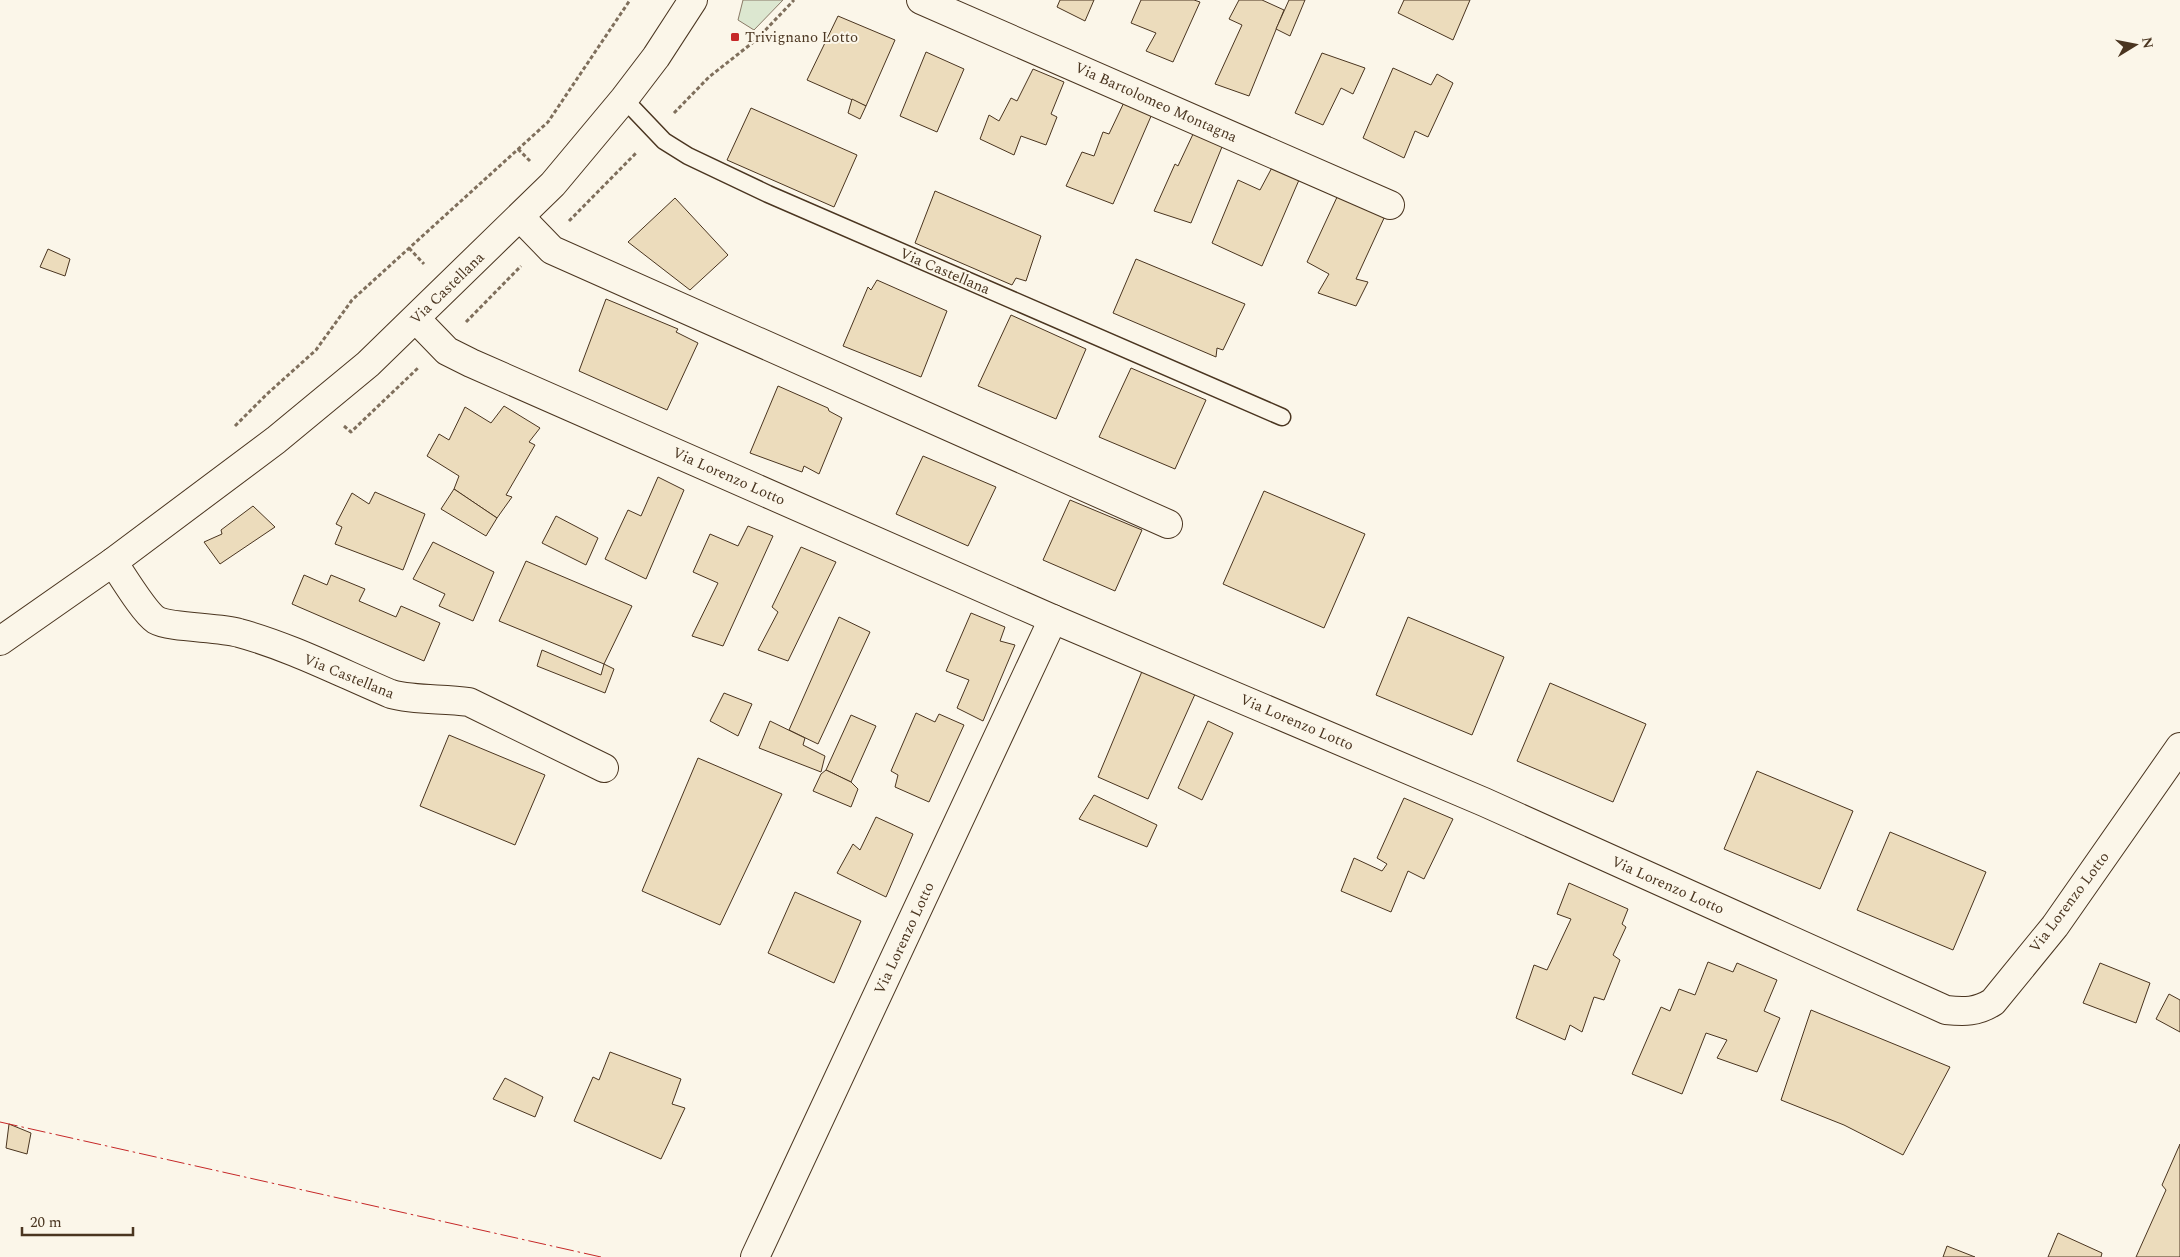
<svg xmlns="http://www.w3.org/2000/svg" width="2180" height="1257" font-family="Spectral,serif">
<rect width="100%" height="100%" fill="#fbf6e9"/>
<path fill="#dce7d0" stroke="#887966" d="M743,0H783L754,30L738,20Z"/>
<g fill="#ecdcbc" stroke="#4a3520">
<path d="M1060,0H1094L1085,21L1057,7Z"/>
<path d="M1141,0H1194L1200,2L1173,62L1146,51L1156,33L1131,23Z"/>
<path d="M1239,0H1262L1284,10L1249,96L1215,84L1242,25L1229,19Z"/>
<path d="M1289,0H1305L1290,36L1276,29Z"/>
<path d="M1404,0H1470L1453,40L1398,13Z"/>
<path d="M838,16L895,40L866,106L807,80Z"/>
<path d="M926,52L964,69L937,132L900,116Z"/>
<path d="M1322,53L1365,68L1353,94L1341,88L1323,125L1295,113Z"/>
<path d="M1393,68L1431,85L1437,74L1453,83L1428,137L1415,131L1404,158L1363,138Z"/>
<path d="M1033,69L1064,82L1051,114L1057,117L1046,145L1021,136L1014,155L980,139L989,115L999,121L1011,98L1017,101Z"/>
<path d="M1127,96L1155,107L1113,204L1066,186L1082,152L1094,156L1103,132L1109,134Z"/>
<path d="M852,99L866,106L860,119L848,113Z"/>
<path d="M751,108L857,155L834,207L727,160Z"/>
<path d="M1194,132L1224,142L1191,223L1154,211L1175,164L1178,166Z"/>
<path d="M1276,160L1302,173L1262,266L1212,243L1238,180L1260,190Z"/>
<path d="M935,191L1041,236L1026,281L1016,278L1012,285L915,243Z"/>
<path d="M1338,195L1385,216L1356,279L1368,282L1356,306L1318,293L1329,274L1307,262Z"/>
<path d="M675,198L728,255L690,290L628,242Z"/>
<path d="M48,249L70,259L65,276L40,267Z"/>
<path d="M1136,259L1245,304L1223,350L1217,348L1216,357L1113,313Z"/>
<path d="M877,280L947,311L921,377L843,346L868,287L871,290Z"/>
<path d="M606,299L678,329L676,332L698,343L667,410L579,371Z"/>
<path d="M1011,315L1086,349L1056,419L978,386Z"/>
<path d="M1131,368L1206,400L1175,469L1099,437Z"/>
<path d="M778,386L828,408L829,411L842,418L819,474L804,466L802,472L750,453Z"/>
<path d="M504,406L540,428L529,442L535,445L506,495L512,497L497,518L454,489L459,476L427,456L439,434L449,440L465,407L491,423Z"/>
<path d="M923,456L996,487L968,546L896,514Z"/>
<path d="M658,477L684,490L646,579L605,559L628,510L641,516Z"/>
<path d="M454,489L497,518L486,536L441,509Z"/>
<path d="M1264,491L1365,534L1324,628L1223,584Z"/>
<path d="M375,492L425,514L403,570L335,544L342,527L336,524L352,493L369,504Z"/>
<path d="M1070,500L1142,530L1115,591L1043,560Z"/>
<path d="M253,506L275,527L220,564L204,542L222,534L221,530Z"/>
<path d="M556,516L598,538L586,565L542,543Z"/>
<path d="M748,526L773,536L723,646L692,636L718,583L693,572L710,534L738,546Z"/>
<path d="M433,542L494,572L473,621L439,606L445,594L413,579Z"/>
<path d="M801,547L836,562L788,661L758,650L778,612L772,607Z"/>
<path d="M526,561L632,606L604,664L499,621Z"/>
<path d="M304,575L327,585L331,575L365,589L359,601L396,617L401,606L440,623L424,661L292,604Z"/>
<path d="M971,613L1005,627L1000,641L1015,645L983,721L957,708L969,680L946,671Z"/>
<path d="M839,617L870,632L818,744L789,730Z"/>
<path d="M1408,617L1504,657L1472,735L1376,695Z"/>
<path d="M542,650L601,675L604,664L614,669L605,693L537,666Z"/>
<path d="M1143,669L1196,692L1148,799L1098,777Z"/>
<path d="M1550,683L1646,724L1613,802L1517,761Z"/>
<path d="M724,693L752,704L738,736L710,721Z"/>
<path d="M916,713L935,722L939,714L964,725L929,802L895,787L898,775L891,771Z"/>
<path d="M851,715L876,726L851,782L826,770Z"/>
<path d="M770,721L805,738L803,745L825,756L821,772L759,748Z"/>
<path d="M1208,721L1233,733L1202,800L1178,788Z"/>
<path d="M449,735L545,775L515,845L420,806Z"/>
<path d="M698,758L782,794L720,925L642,891Z"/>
<path d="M826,770L851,782L858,789L851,807L813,791L821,774Z"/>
<path d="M1757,771L1853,811L1820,889L1724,849Z"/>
<path d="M1094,795L1157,825L1147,847L1079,819Z"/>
<path d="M1404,798L1453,819L1424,879L1408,871L1391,912L1341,891L1354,858L1382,871L1387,864L1377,858Z"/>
<path d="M876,817L913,834L886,897L837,873L853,844L860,850Z"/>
<path d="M1890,832L1986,872L1953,950L1857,910Z"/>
<path d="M1569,883L1628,909L1622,924L1626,927L1613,955L1620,960L1604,1000L1594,997L1582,1032L1570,1025L1565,1040L1516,1018L1534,965L1547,970L1571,919L1557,914Z"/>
<path d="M795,892L861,921L834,983L768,953Z"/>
<path d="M1708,962L1733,972L1737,963L1777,980L1764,1011L1780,1018L1757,1072L1717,1058L1727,1040L1706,1033L1682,1094L1632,1074L1661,1007L1670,1011L1679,989L1695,995Z"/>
<path d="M2100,963L2150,983L2136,1023L2083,1003Z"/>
<path d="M2169,994L2180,1000V1032L2156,1019Z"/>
<path d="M1811,1010L1950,1067L1903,1155L1844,1125L1781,1100Z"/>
<path d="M610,1052L681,1079L672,1104L685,1108L661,1159L574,1121L593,1077L599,1080Z"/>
<path d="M505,1078L543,1097L535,1117L493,1099Z"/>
<path d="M9,1124L31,1133L27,1154L6,1148Z"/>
<path d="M2180,1144V1257H2136L2166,1190L2162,1185Z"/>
<path d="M2058,1233L2102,1253L2101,1257H2048Z"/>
<path d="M1947,1246L1975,1257H1943Z"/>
</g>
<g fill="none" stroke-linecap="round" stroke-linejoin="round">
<g stroke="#4a3520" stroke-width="19">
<path id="lane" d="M624,99L664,141L688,156L768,194L1282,417"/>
</g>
<g stroke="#4a3520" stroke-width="30">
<g id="street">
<path d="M921,0L1390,205"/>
<path d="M520,217L552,250L1168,524"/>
<path d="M416,319L447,351L471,363L1053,619L1484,802L1946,1010C1965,1012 1977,1012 1993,1002L2055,926L2180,747"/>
<path d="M113,562C122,575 144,612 156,620C170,628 219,627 239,633C291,647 341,673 391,694C416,701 443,698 469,702L604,768"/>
<path d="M755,1257L1053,619"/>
</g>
</g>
<g stroke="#4a3520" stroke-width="30">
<path id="primary" d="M0,641L113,562L276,440L368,364L553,184L624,99L656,57L693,0"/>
</g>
<g stroke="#7f6f5c" stroke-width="3" stroke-dasharray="4 2.5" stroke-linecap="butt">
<path d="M674,113L709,77L756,40L794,0"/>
<path d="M518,149L530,161"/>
<path d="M569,221L637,152"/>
<path d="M409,248L424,264"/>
<path d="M466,322L521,266"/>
<path d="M235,426L267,394L316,350L352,300L548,122L630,0"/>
<path d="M344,426L351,432L418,368"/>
</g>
<use href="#lane" stroke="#fbf6e9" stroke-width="16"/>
<use href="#street" stroke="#fbf6e9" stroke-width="28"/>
<use href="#primary" stroke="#fbf6e9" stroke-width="28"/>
<path stroke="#c62828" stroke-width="1" stroke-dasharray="18 4 2.5 4" stroke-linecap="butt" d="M0,1122L601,1257"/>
</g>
<rect fill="#c62828" stroke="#fbf6e9" stroke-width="2" x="730" y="32" width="10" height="10" rx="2.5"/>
<g text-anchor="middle" stroke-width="4" stroke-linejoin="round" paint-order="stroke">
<g font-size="15" fill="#4a3520" stroke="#fbf6e9" text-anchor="start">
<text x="745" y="42">Trivignano Lotto</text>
</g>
<g font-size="15" fill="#4a3520" stroke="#fbf6e9">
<text transform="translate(1156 102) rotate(24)" y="5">Via Bartolomeo Montagna</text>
<text transform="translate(945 271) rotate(23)" y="5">Via Castellana</text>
<text transform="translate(447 288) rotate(-44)" y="5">Via Castellana</text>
<text transform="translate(729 476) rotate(24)" y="5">Via Lorenzo Lotto</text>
<text transform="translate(349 676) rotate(22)" y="5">Via Castellana</text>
<text transform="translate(1297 722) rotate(23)" y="5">Via Lorenzo Lotto</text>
<text transform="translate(1668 885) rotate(24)" y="5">Via Lorenzo Lotto</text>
<text transform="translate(2069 902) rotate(-53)" y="5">Via Lorenzo Lotto</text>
<text transform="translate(904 938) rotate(-65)" y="5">Via Lorenzo Lotto</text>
</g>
</g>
<g transform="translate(2135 45) rotate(80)" stroke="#fbf6e9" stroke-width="4" paint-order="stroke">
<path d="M0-4L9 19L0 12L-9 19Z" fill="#4a3520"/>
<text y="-8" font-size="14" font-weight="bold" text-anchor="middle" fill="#4a3520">N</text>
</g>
<path d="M22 1227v8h111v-8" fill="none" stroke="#4a3520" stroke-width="2.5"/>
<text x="30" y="1227" font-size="15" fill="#4a3520" stroke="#fbf6e9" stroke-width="4" paint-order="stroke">20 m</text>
</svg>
